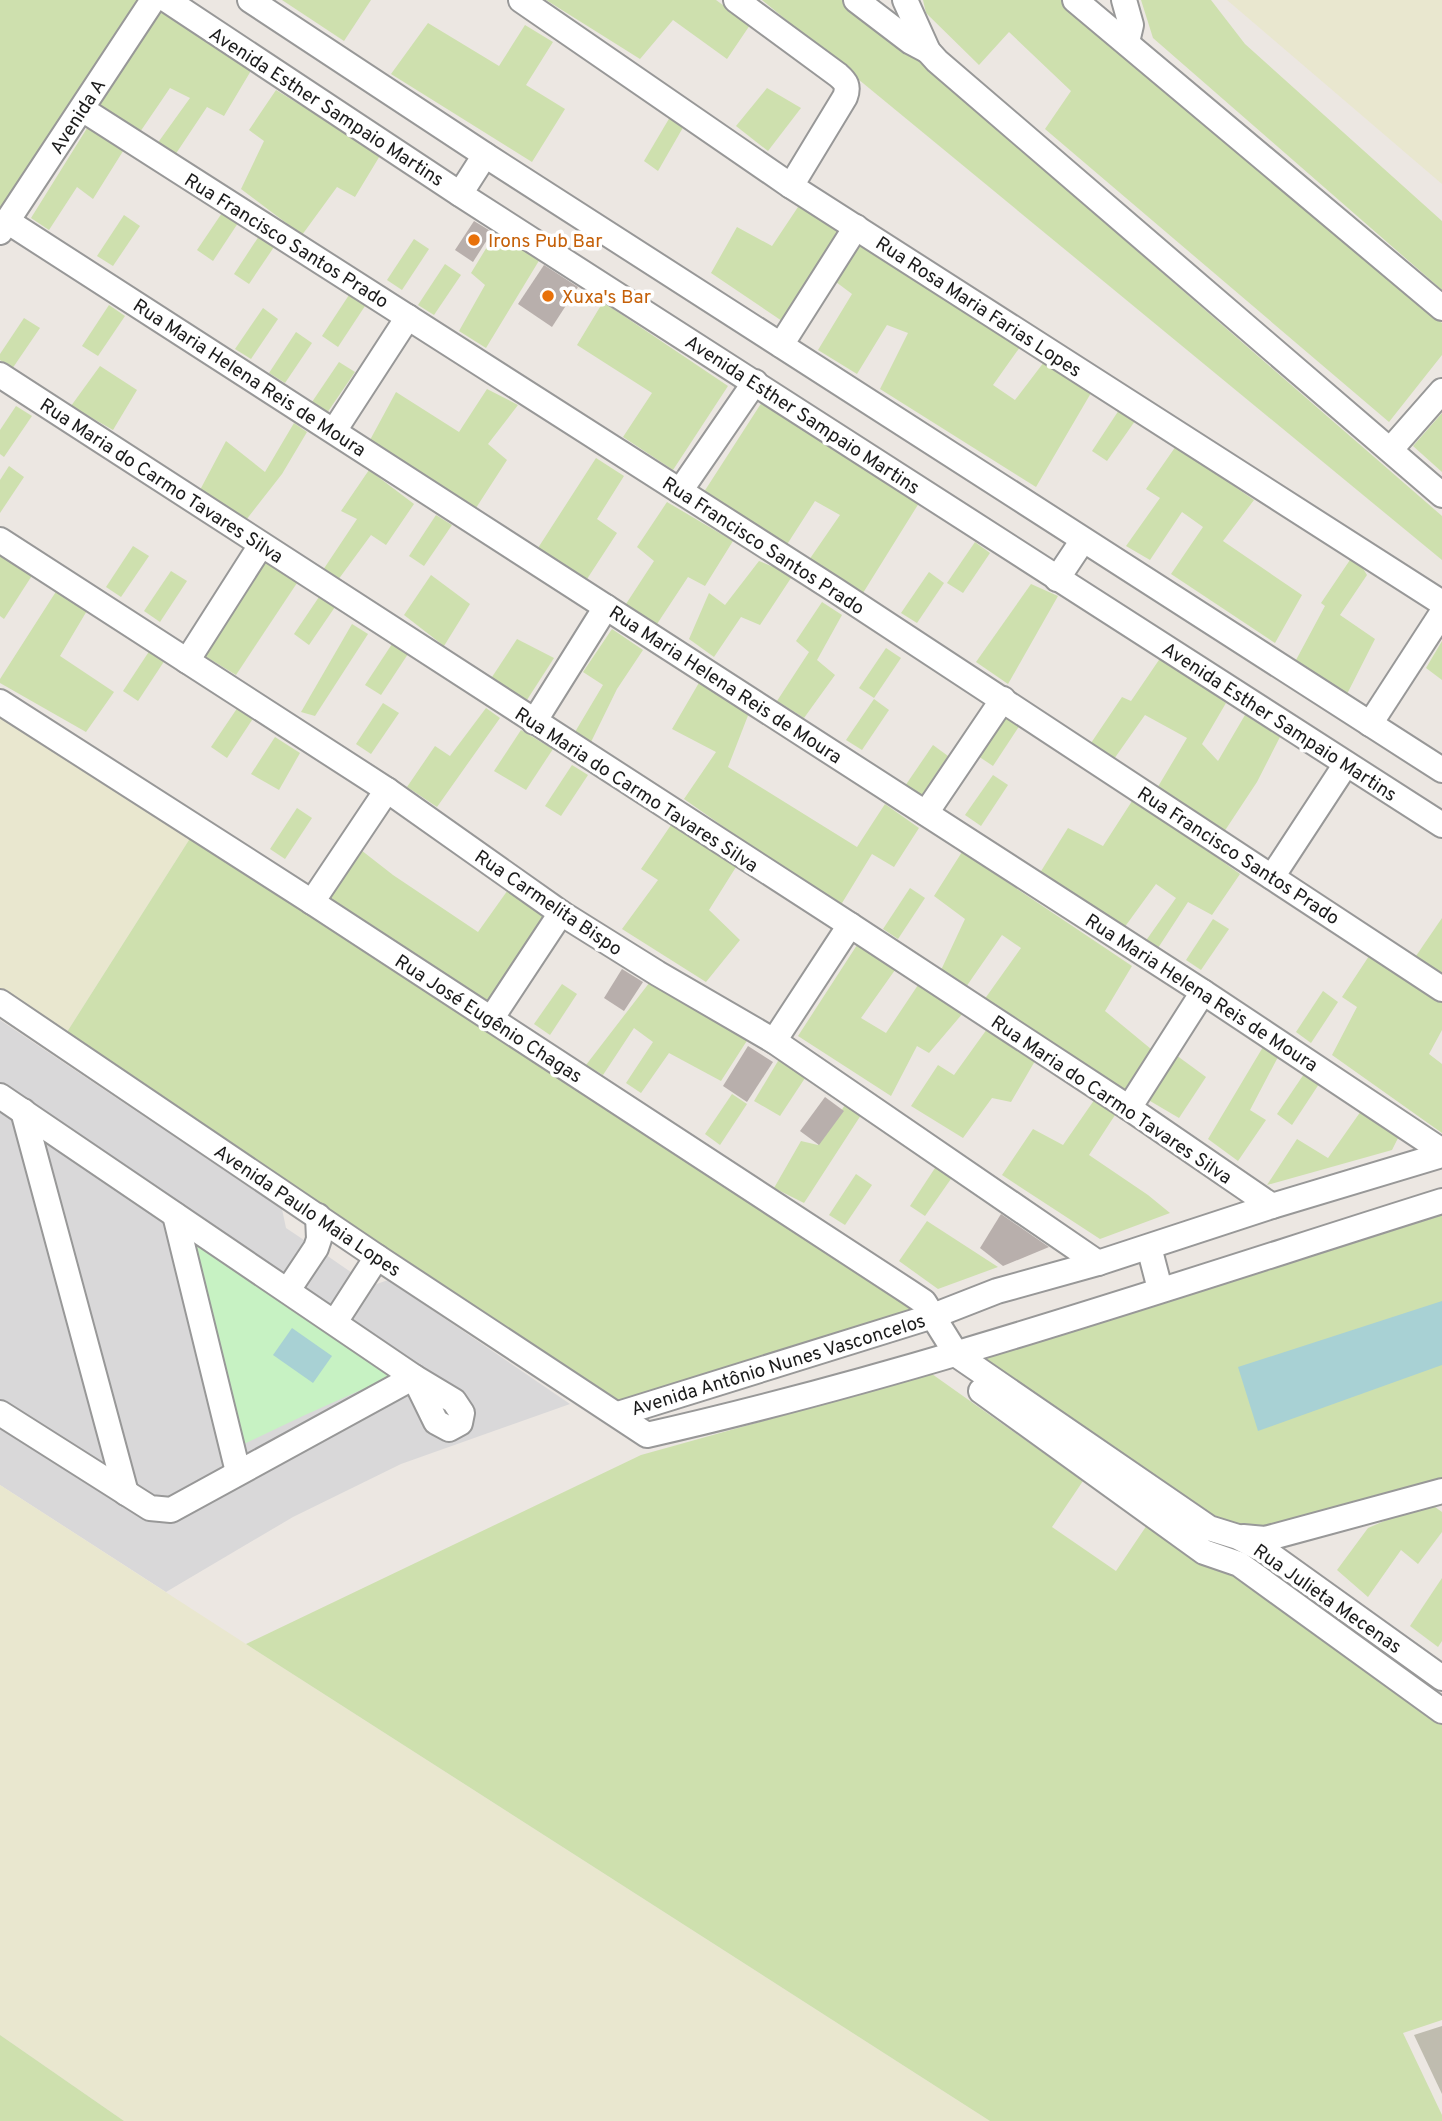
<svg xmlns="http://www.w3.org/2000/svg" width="1442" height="2121" font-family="Overpass,sans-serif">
<rect width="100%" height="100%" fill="#ece7e2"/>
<path fill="#d9d8d9" d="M0,1020L282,1209L286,1228L316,1248L371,1286L388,1280L570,1404L401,1464L293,1517L166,1592L0,1485Z"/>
<path fill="#bfbcaf" d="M1442,2026V2094L1414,2035Z"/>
<g fill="#e9e7cf">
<path d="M1227,0H1442V184Z"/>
<path d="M0,702L196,829L60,1043L0,1000Z"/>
<path d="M0,1485L246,1644L990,2121H124L0,2035Z"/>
</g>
<g fill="#cee0ae">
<path d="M0,0H153L0,224Z"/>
<path d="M282,0H371L344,41Z"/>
<path d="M546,0H716L750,25L727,59L673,20L640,59Z"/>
<path d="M762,0H842L914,57L1442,516V560Z"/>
<path d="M923,0H1061L1117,44L1442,323V355L1389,422L1045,129L1071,91L1009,32L979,65L926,13Z"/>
<path d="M1141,0H1211L1245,44L1442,221V290L1153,38Z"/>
<path d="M161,12L252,69L224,116L207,107L175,155L157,144L190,98L170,88L140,132L99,105Z"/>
<path d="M428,23L499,66L525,25L553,42L526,85L565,109L532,162L391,74Z"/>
<path d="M767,88L801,108L768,151L736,126Z"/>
<path d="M276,90L381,154L355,197L337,187L302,235L241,189L264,141L249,130Z"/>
<path d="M673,112L685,124L658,171L644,161Z"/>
<path d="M89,125L125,148L93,199L77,187L49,230L31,218Z"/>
<path d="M800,204L843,232L782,321L711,273L737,227L772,246Z"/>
<path d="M224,210L240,220L213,261L197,250Z"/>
<path d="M124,215L140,226L113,266L97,256Z"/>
<path d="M498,229L540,259L486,348L459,331L485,285L471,273Z"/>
<path d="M261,233L276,244L249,284L234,274Z"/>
<path d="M414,239L429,249L402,290L387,280Z"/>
<path d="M857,241L1020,347L993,385L1015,400L1044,362L1091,393L1036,487L880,389L908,333L887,325L857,374L818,350L852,294L832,279Z"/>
<path d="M445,264L461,275L434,315L418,305Z"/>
<path d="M349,295L365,306L338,347L322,336Z"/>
<path d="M603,302L728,386L673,470L623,437L652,393L577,345Z"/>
<path d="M109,305L125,316L98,356L82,346Z"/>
<path d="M263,308L278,319L251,359L235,349Z"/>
<path d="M24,318L40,328L12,369L0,360V354Z"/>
<path d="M296,332L312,343L285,383L269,373Z"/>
<path d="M339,362L355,372L327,413L312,402Z"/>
<path d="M100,366L137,390L113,430L71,406Z"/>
<path d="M487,389L518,405L488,444L507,460L476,508L370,440L396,392L459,432Z"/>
<path d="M762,402L919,503L863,593L809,560L840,515L815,501L786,546L702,495Z"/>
<path d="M16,406L32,416L4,457L0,454V430Z"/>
<path d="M1119,410L1135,421L1107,461L1092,451Z"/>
<path d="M1442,413V472L1413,446Z"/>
<path d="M294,423L307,432L282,474L246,520L200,490L226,441L265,472Z"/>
<path d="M1176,446L1254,500L1223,541L1302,595L1275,643L1171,574L1203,527L1182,512L1150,560L1126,546L1160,498L1146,489Z"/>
<path d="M596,458L624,476L597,519L617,533L587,579L538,548Z"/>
<path d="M9,466L24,477L0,513V480Z"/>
<path d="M369,470L414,504L386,545L371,535L338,580L323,570L357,519L341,511Z"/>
<path d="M667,502L733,541L705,586L688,577L657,624L626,604L654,561L637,547Z"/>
<path d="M436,515L452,525L424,566L409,556Z"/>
<path d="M975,542L990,553L963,593L947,583Z"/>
<path d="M133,546L149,556L121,597L106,587Z"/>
<path d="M0,553L33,574L4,619L0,616Z"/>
<path d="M1354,554L1367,575L1340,615L1375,639L1347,694L1296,660L1325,606L1321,603Z"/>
<path d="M266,561L299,580L236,675L203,655Z"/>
<path d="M759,561L793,575L760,625L741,617L714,657L689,639L709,593L725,605Z"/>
<path d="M171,571L187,581L160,622L144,611Z"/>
<path d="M929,572L944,583L917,623L901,613Z"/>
<path d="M431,575L470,604L444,646L404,615Z"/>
<path d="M1031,584L1058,596L1008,684L976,662Z"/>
<path d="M57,590L88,609L60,656L114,692L86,732L0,683V679Z"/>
<path d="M321,594L337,604L309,645L294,634Z"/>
<path d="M822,602L842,615L817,660L835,675L804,718L777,701L809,652L796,641Z"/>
<path d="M352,624L368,634L315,716L301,712Z"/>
<path d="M612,629L643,650L617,689L591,742L575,732L603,685L583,672Z"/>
<path d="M517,639L554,658L525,703L490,680Z"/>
<path d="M1442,641V680L1426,668Z"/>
<path d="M392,644L408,654L381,695L365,685Z"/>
<path d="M886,648L901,658L874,698L859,688Z"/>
<path d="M150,650L165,660L138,701L123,691Z"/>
<path d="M1161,657L1226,703L1202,744L1218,761L1245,715L1280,737L1257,782L1224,832L1156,790L1187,738L1145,715L1114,759L1091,743L1122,697L1131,701Z"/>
<path d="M700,681L749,713L728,767L857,847L885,804L919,828L894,867L872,854L839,908L684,799L716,752L672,729Z"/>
<path d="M874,699L889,710L862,750L846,740Z"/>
<path d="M383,703L399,713L371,754L356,744Z"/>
<path d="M238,707L254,717L227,758L211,747Z"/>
<path d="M486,708L500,718L437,807L407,787L435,746L450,756Z"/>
<path d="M1005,715L1020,725L993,766L978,756Z"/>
<path d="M521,730L553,749L526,790L494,771Z"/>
<path d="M275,737L300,753L279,790L251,774Z"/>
<path d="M933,745L948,756L921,796L905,786Z"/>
<path d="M572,765L588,775L561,816L545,806Z"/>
<path d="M993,775L1008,785L981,826L965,815Z"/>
<path d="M1134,798L1240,874L1212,915L1188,902L1158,948L1145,942L1176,898L1156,884L1124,928L1038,876L1068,828L1103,846Z"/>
<path d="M297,808L312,818L285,859L270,849Z"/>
<path d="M671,825L736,867L709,910L740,940L706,982L622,929L658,880L641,869Z"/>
<path d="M196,829L325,898L361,850L393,875L478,932L510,887L561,913L492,1019L933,1316L618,1414L60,1043Z"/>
<path d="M962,852L1132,966L1105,1011L1151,1049L1123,1092L984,1000L1021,948L1002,935L966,987L941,970L965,919L934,896Z"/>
<path d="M910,888L925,898L898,939L883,929Z"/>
<path d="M1442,918V974L1416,956Z"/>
<path d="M1213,919L1229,929L1201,970L1186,960Z"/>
<path d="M857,945L895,970L861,1018L886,1033L918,985L963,1013L929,1053L917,1046L891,1096L798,1036Z"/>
<path d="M1369,956L1442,1002V1030L1429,1054L1442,1064V1133L1332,1055L1357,1007L1342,997Z"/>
<path d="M653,978L750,1036L721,1081L669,1053L641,1093L626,1083L653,1042L634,1028L603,1075L586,1065Z"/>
<path d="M562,984L577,994L550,1035L534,1024Z"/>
<path d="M1323,991L1338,1002L1311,1043L1296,1032Z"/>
<path d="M987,1029L1035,1061L1011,1102L992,1098L963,1138L911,1106L938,1065L954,1075Z"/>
<path d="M1263,1047L1278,1057L1250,1110L1266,1120L1238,1161L1208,1139Z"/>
<path d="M1176,1055L1206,1077L1179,1118L1145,1098Z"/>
<path d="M781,1056L807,1075L780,1116L754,1101Z"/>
<path d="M1304,1074L1319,1084L1292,1125L1277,1114Z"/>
<path d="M732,1094L747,1104L720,1145L705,1134Z"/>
<path d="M1097,1096L1117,1112L1089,1155L1148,1195L1170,1213L1100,1239L1002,1175L1033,1129L1063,1145Z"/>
<path d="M845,1105L861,1115L804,1203L774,1188L801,1141L818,1145Z"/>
<path d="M1361,1111L1399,1136L1392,1150L1267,1185L1297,1139L1328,1158Z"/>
<path d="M937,1165L953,1176L925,1216L910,1206Z"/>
<path d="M856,1174L872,1185L845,1225L829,1215Z"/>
<path d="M1442,1197V1491L1238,1537L957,1355Z"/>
<path d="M927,1221L998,1267L938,1289L899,1261Z"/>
<path d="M932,1374L1083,1481L1052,1527L1116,1571L1147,1525L1234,1575L1442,1720V2020L1403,2033L1442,2115V2121H990L246,1644L641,1455Z"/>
<path d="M1428,1502L1442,1512V1532L1418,1564L1401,1550L1368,1597L1337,1570L1368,1528Z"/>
<path d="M1442,1578V1641L1438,1647L1410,1626Z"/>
<path d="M0,2035L124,2121H0Z"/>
</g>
<path fill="#c7f2c3" d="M196,1244L390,1377L305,1415L244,1444Z"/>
<g fill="#a8d1d4">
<path d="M1442,1301V1365L1258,1431L1238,1367Z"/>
<path d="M292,1328L332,1356L313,1383L273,1355Z"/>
</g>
<g fill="#b8afac">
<path d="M474,221L492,232L473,262L455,250Z"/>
<path d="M544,265L578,287L552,327L518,304Z"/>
<path d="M622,969L643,982L624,1011L604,998Z"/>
<path d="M748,1046L773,1062L747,1102L723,1086Z"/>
<path d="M825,1097L844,1111L819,1145L800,1131Z"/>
<path d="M1001,1214L1049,1247L1003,1266L980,1248Z"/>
</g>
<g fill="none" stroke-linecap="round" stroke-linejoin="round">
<g stroke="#989898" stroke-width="28">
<g id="minor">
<path d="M167,0L460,194L1442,825"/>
<path d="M250,0L485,155L1442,770"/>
<path d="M521,0L791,186L1442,603"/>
<path d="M736,0L838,75C846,82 849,86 845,97L791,186"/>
<path d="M856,0L911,42L928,51"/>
<path d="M905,0L928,51L937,61L1442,495"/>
<path d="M1075,0L1442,308"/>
<path d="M1124,0L1131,25L1127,42"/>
<path d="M82,109L835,590L1442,989"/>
<path d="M460,194L485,155"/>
<path d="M7,221L1203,992L1442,1151"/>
<path d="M0,232L153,0"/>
<path d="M781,345L856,227"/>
<path d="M0,375L850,925L1129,1108L1272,1206"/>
<path d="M334,431L408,317"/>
<path d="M1391,449L1442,391"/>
<path d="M680,491L755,382"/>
<path d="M0,540L387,790L561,913L657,973L774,1041L1098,1263"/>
<path d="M1057,579L1083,540"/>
<path d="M187,661L261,545"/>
<path d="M0,702L312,902L909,1292L924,1302L957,1355L1209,1528L1238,1537L1265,1551L1442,1678"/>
<path d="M534,722L606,607"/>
<path d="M1370,724L1442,613"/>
<path d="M926,813L1003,699"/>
<path d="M1272,877L1346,764"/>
<path d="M312,902L387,790"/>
<path d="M0,1002L377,1257L647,1435C917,1374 1178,1284 1442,1201"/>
<path d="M491,1019L561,913"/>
<path d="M774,1041L850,925"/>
<path d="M0,1096L414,1377L454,1401L462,1413L460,1423L449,1429L436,1422L414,1377"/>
<path d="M1129,1108L1203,992"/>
<path d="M23,1111L126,1493"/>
<path d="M175,1215L238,1472"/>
<path d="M1149,1247L1160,1289"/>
<path d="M288,1290L316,1248L319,1239L318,1216"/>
<path d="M335,1322L377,1257"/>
<path d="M981,1391L1204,1552L1239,1564L1442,1711"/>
<path d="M0,1413L150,1508L171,1510L414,1377"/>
<path d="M618,1414L933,1316L997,1291L1098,1263L1272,1206L1442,1155"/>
<path d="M1243,1537L1265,1539L1442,1491"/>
</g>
</g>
<use href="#minor" stroke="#fff" stroke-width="24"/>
</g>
<g fill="#e8710a" stroke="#fff" stroke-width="2.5">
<circle cx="474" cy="240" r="7"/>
<circle cx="548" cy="296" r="7"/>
</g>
<g text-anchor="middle" stroke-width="7" stroke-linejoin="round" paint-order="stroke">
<g font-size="19" fill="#1b1b1b" stroke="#fff">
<text transform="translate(327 106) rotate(33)" y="7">Avenida Esther Sampaio Martins</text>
<text transform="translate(77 116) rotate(-57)" y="7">Avenida A</text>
<text transform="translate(287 240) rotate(32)" y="7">Rua Francisco Santos Prado</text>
<text transform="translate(979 306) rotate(33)" y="7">Rua Rosa Maria Farias Lopes</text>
<text transform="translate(250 377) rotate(33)" y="7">Rua Maria Helena Reis de Moura</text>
<text transform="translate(803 414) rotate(33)" y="7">Avenida Esther Sampaio Martins</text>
<text transform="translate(162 480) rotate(33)" y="7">Rua Maria do Carmo Tavares Silva</text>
<text transform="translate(764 545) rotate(33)" y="7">Rua Francisco Santos Prado</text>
<text transform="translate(726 684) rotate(33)" y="7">Rua Maria Helena Reis de Moura</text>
<text transform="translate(1280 721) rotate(33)" y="7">Avenida Esther Sampaio Martins</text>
<text transform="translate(637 789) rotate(33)" y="7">Rua Maria do Carmo Tavares Silva</text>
<text transform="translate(1239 855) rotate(33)" y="7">Rua Francisco Santos Prado</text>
<text transform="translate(549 902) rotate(34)" y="7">Rua Carmelita Bispo</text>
<text transform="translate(1202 992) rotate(33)" y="7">Rua Maria Helena Reis de Moura</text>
<text transform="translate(489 1018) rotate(33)" y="7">Rua José Eugênio Chagas</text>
<text transform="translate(1112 1099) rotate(34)" y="7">Rua Maria do Carmo Tavares Silva</text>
<text transform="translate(308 1210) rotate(34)" y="7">Avenida Paulo Maia Lopes</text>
<text transform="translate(778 1364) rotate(-17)" y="7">Avenida Antônio Nunes Vasconcelos</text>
<text transform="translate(1328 1598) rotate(35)" y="7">Rua Julieta Mecenas</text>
</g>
<g font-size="19" fill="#c56008" stroke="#fff" text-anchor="start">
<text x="488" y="247">Irons Pub Bar</text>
<text x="562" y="303">Xuxa's Bar</text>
</g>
</g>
</svg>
